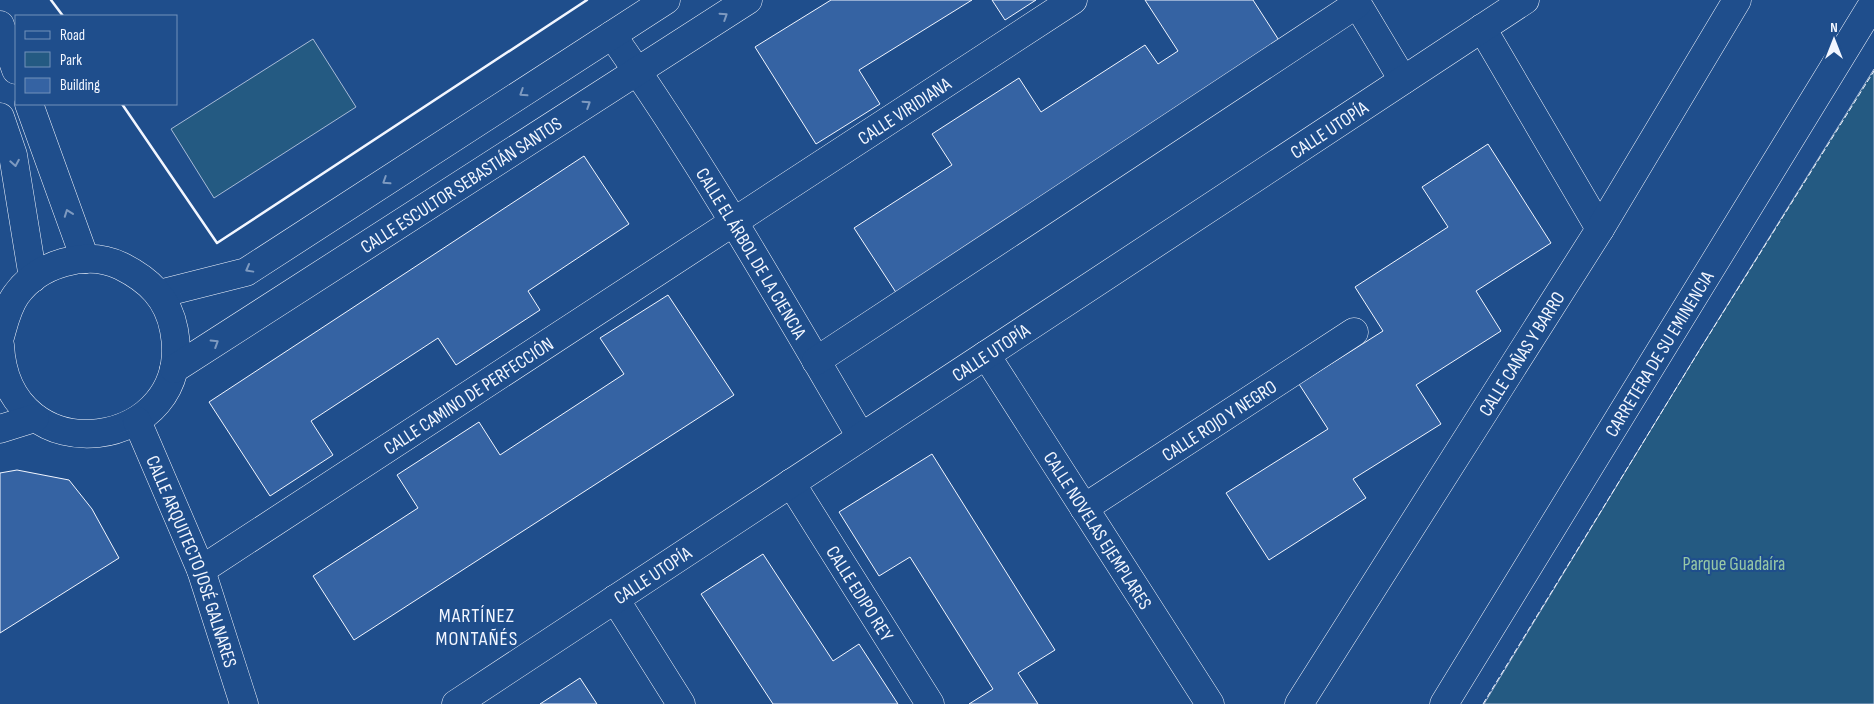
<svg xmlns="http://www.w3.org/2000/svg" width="1874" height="704" font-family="'Sofia Sans Condensed',sans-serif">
<rect width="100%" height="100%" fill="#1f4e8c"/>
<g fill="#245a82" stroke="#a8bbd7">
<path d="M313,39L356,107L214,198L171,129Z"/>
<path d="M1874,69V704H1484L1700,349Z"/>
</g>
<g fill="#3563a3" stroke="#f2f6ff">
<path d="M831,0H972L859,70L880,104L816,144L755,47Z"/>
<path d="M992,0H1036L1005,20Z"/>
<path d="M1145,0H1253L1282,45L897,294L854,228L952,165L932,134L1019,78L1041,112L1145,45L1158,64L1178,51Z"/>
<path d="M1488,144L1551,243L1476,291L1501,331L1416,385L1441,424L1353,479L1366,498L1269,560L1226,493L1328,429L1299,384L1383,331L1355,287L1448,227L1422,187Z"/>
<path d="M584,156L629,224L528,291L540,310L456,365L438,338L311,421L333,455L270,496L209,402Z"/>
<path d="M668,295L734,395L354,640L313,576L418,508L397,475L479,422L500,455L624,374L600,338Z"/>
<path d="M932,454L1055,650L1018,673L1038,704H969L993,689L910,557L879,576L839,512Z"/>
<path d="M17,470L69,480L92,509L119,558L0,633V473Z"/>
<path d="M763,554L833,661L859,644L898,704H773L701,594Z"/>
<path d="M580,678L597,704H540Z"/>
</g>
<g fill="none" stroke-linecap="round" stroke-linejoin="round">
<g stroke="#f2f6ff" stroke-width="29">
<g id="minor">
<path d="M1355,0L1403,80"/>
<path d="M0,25L16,70"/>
<path d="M1482,28L1600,229"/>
<path id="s1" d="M612,35C703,164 781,301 861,437"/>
<path d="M29,104L85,259"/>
<path d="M0,117L13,155L33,278"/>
<path d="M159,294L246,272L666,0"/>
<path d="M0,337C4,323 7,308 16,295C38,264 86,249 121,266C149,280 168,298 174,330C197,451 7,479 0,345"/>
<path id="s2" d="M986,355L1210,704"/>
<path d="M816,361L1357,4"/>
<path id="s3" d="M174,369L748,0"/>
<path id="s4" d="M137,421L201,570L244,704"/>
<path d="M0,429L35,418"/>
<path id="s5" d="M791,483L930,704"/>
<path id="s6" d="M1084,508L1354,332"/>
<path id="s7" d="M201,570L1073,0"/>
<path d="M615,599L681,704"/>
<path id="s8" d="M456,704L1525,0"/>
<path id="s9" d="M1299,704L1600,229L1737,0"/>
</g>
</g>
<g stroke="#f2f6ff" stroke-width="29">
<g id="major">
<path id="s10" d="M1444,704L1874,2"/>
</g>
</g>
<use href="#minor" stroke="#1f4e8c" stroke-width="28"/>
<use href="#major" stroke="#1f4e8c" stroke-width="28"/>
<path stroke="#f2f6ff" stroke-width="1" stroke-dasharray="6 2.5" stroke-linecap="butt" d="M1483,704L1699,351L1874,71"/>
<g stroke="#f2f6ff" stroke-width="2.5">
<path d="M51,0L63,16"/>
<path d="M122,104L217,243L587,0"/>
</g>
</g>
<defs><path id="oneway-chevron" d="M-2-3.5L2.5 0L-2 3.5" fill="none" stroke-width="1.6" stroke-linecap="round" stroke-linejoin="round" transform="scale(1.25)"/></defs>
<g stroke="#7e9ac0">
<use href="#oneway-chevron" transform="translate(724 16) rotate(-33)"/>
<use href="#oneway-chevron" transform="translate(523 93) rotate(147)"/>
<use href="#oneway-chevron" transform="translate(587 104) rotate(-33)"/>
<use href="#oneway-chevron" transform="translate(15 163) rotate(80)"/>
<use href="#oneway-chevron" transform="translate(386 181) rotate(147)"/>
<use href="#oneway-chevron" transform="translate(68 213) rotate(-110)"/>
<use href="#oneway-chevron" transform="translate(249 269) rotate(151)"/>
<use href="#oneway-chevron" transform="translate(215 343) rotate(-32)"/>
</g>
<g text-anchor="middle" stroke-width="4" stroke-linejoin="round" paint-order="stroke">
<g font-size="19" fill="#f2f6ff" stroke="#1f4e8c">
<text dy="7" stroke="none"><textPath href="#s7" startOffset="840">CALLE VIRIDIANA</textPath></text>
<text dy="7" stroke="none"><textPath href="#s8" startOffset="1045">CALLE UTOPÍA</textPath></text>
<text dy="7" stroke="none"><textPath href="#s3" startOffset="341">CALLE ESCULTOR SEBASTIÁN SANTOS</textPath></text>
<text dy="7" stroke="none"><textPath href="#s1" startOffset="259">CALLE EL ÁRBOL DE LA CIENCIA</textPath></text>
<text dy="7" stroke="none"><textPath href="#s8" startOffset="640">CALLE UTOPÍA</textPath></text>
<text dy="7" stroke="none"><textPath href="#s10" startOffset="411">CARRETERA DE SU EMINENCIA</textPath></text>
<text dy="7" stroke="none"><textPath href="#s9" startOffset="415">CALLE CAÑAS Y BARRO</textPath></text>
<text dy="7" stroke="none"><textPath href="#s7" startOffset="319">CALLE CAMINO DE PERFECCIÓN</textPath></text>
<text dy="7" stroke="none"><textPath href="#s6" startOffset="161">CALLE ROJO Y NEGRO</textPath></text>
<text dy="7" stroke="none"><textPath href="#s2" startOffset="208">CALLE NOVELAS EJEMPLARES</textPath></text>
<text dy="7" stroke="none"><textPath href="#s4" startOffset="151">CALLE ARQUITECTO JOSÉ GALNARES</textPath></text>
<text dy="7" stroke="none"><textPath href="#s8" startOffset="235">CALLE UTOPÍA</textPath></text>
<text dy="7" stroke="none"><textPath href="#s5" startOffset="130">CALLE EDIPO REY</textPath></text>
</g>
<g font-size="19" fill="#97c8a6" stroke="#1f4e8c">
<text x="1734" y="570">Parque Guadaíra</text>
</g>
<g font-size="20" letter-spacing="1" fill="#f2f6ff" stroke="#1f4e8c">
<text x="477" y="622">MARTÍNEZ<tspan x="477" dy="23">MONTAÑÉS</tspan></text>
</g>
</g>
<rect x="15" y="15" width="162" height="90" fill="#1f4e8c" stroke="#7391ba"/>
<rect x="25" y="31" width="25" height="8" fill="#1f4e8c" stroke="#7391ba"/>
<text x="60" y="40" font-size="15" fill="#f2f6ff">Road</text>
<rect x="25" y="52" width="25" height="15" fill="#245a82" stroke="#7391ba"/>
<text x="60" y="65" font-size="15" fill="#f2f6ff">Park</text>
<rect x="25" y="78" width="25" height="15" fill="#3563a3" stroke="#7391ba"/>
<text x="60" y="90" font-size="15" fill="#f2f6ff">Building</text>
<g transform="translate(1834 40)" stroke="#1f4e8c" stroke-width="4" paint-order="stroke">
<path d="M0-4L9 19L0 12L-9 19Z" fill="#f2f6ff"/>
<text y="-8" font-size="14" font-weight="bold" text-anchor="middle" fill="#f2f6ff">N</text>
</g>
</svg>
